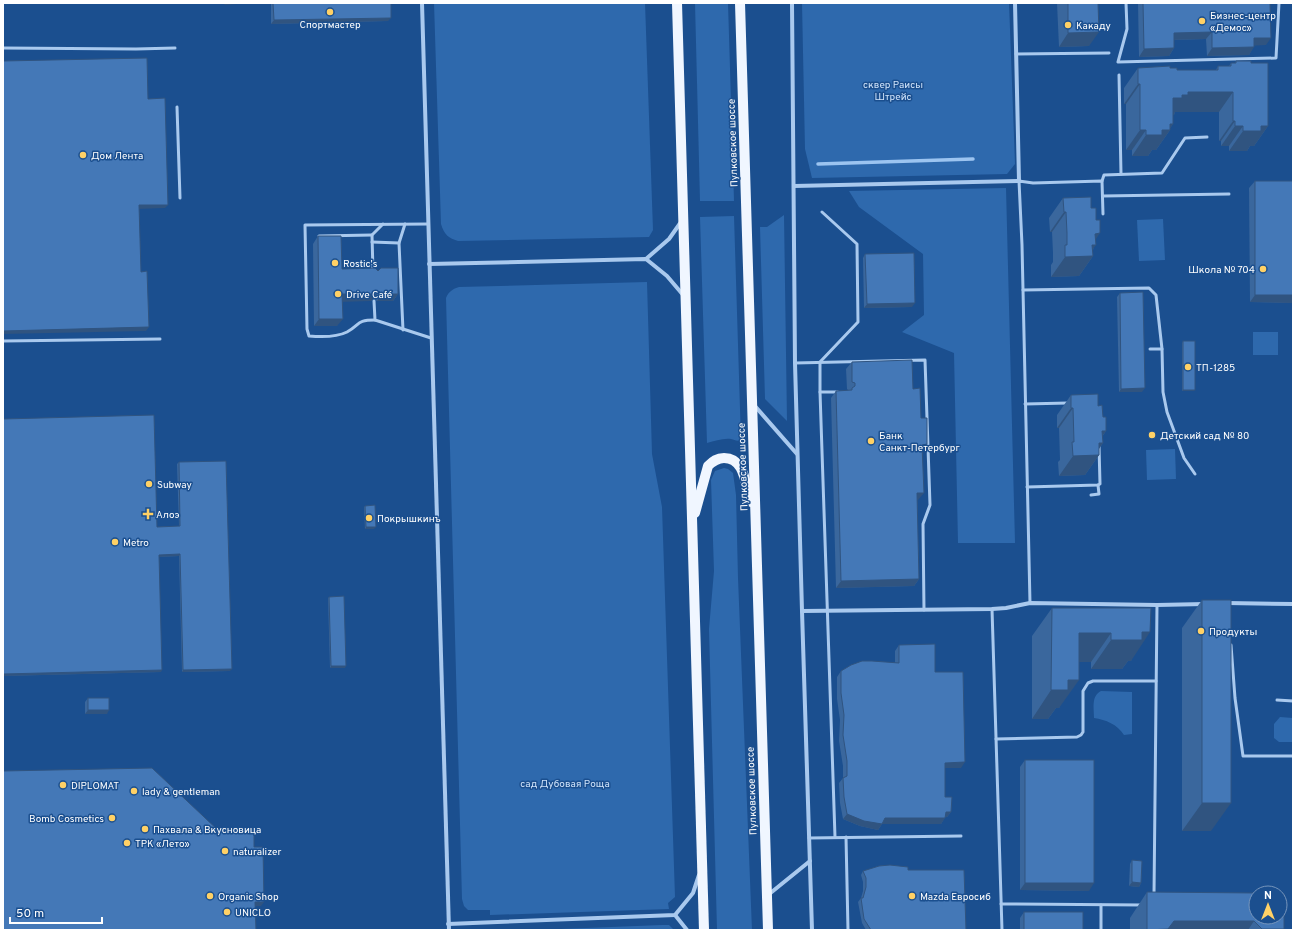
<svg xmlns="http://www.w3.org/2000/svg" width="1296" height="933" font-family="Overpass,sans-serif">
<rect width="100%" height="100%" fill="#1b4f8f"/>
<g fill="#2e69ad">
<path d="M434,3H645L653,230L649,237L458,241C448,238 444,234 441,224Z"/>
<path d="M695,3H728L734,201H700Z"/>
<path d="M802,3H1009L1015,164L1007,174L812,178L805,149Z"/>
<path d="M1006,188L1015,543H958L954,353L902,332L924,315L923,254L859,207L849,191Z"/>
<path d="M784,215L787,421L765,399L760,227H767Z"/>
<path d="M734,216L741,441C737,441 735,440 731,439C723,438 715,441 707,443L700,217Z"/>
<path d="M1163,219L1165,260L1139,261L1137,220Z"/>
<path d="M647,282L652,454L662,507L675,897L668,903L669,909L490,915V910H468L464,906L462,899L446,298C449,291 453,289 459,287Z"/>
<rect x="1253" y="332" width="25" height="23"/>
<path d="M1175,449L1176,479L1147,480L1146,450Z"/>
<path d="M724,468L728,469L733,473L736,495L738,578L752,930H717L709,629L714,571L711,480L715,471Z"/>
<path d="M1101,691L1132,692V734L1124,735C1117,724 1106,720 1094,718C1094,708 1091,696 1101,691Z"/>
<path d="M1280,717L1293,718V742H1279L1274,738V724Z"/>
<path d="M669,925L674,930H535L662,925Z"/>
</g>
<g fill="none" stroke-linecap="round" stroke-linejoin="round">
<path stroke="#9cc4f0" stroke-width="3.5" d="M818,164L973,159"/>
<g stroke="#a9c9ee" stroke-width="3">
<path d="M1126,3L1127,29L1118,62L1276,58L1279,3"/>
<path d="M3,48L136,49L175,48"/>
<path d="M1016,54L1109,53"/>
<path d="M1119,75L1121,174"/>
<path d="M177,107L180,198"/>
<path d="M1102,181L1104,175L1162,173L1185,138L1207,137"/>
<path d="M1103,196L1229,194"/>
<path d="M822,212L857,244L858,322L820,362V392H838"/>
<path d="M319,236L372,235"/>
<path d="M372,242L399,243"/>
<path d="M373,272L372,235L383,224"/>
<path d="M1023,290L1149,288L1156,295L1162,349L1163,392L1167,412L1184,458L1195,474"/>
<path d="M374,301L375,320L431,338"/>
<path d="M375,320C356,320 361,324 347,332C337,337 320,337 309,336L307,329L305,225L428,224"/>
<path d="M403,330L399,243L405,224"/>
<path d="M3,341L160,339"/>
<path d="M1150,349H1162"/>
<path d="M795,363L925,360L930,505L923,524L924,610"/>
<path d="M820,392L835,837"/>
<path d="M1025,404L1068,403"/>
<path d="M1027,487L1098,485L1100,484L1099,446"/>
<path d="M1091,495L1099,494L1098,485"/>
<path d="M1030,603L1022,245L1019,181L1033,183L1102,181L1103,214"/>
<path d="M992,609L1002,930"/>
<path d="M1231,645L1235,698L1243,756H1293"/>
<path d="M1277,700L1293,701"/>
<path d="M996,739L1077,737L1081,735L1083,732V691L1088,683L1093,681H1156"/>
<path d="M846,837L848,930"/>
<path d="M809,838L961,836"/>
<path d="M1154,895L1157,605"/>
<path d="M1001,904L1142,905"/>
<path d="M1101,905V930"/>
</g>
<g stroke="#a9c9ee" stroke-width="4">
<path d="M422,3L449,930"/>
<path d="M792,3L795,363L802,611L812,930"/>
<path d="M794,186L1019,181L1015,3"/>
<path d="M646,259L669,239L681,222"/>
<path d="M429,264L646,259L667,276L684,296"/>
<path d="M754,405L797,454"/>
<path d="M1227,603L1293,604"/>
<path d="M802,611L992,609L1006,608L1030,603L1157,605L1205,604"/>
<path d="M768,895L810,861"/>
<path d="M675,915L687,930"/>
<path d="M448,924L675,915L693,893L699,875"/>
</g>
<g stroke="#f0f6ff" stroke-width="10">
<path d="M677,3L704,930"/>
<path d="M740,3L768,930"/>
<path d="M695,513L708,466C713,461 717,458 724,458C746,458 745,487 751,502"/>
</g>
</g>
<g fill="#3a679d">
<path d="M271,3H391L388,21L271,24Z"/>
<path d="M1057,3H1098L1089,46L1059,47Z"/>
<path d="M1138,3H1270L1266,45H1254L1249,55L1207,56L1206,39L1174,40V48L1169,56L1139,57Z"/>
<path d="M1236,61L1251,63L1268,126L1254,146H1250L1247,151H1229V146H1221V141H1219V112H1175L1174,115H1173V124L1170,128V130L1156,150H1152L1148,156H1132V150H1126V104H1124V88L1138,68H1170L1177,70H1216L1218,66H1229L1231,63H1235Z"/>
<path d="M1255,181H1293V303L1250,302L1249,188Z"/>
<path d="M1063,198L1091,208L1096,240L1093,250V256L1079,276L1051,277V265L1053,262V253L1052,232H1050L1049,218Z"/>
<path d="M318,236L342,269L398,294L393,301H377L374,298L371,301H342L337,326H314L313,244Z"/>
<path d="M865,254L912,307L864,308L863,258Z"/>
<path d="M1120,293L1142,392H1119L1117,297Z"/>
<path d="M1183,341L1194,391H1182V343Z"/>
<path d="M852,362L913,389L927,444L922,451L918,500H917L919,579L914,586L836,588L831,398L836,391H849L847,389L846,369Z"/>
<path d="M1071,395L1098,406L1103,417L1106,431L1102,437L1103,443L1099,449V455L1085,475L1059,476L1058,462L1060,460L1059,428H1057V415Z"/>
<path d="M3,419L157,527L179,526L177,464L179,462L230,671L182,672L179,556L159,557L161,672L3,676Z"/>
<path d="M365,506L374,529H365L364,507Z"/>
<path d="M329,597L345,668H330L328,598Z"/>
<path d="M1202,600L1211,831H1182V628Z"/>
<path d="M1052,608H1151L1131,661H1128L1122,669H1091V662H1079L1059,708H1056L1048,719H1032V636Z"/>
<path d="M899,645L935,672L961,768H945V797L951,812L947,817H945L941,824H882L878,830L860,826L843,819L840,803L839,783L843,778V766L839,741L840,720L837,699V677L841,671L895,663V651Z"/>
<path d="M88,698L107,714H85V702Z"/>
<path d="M1025,760L1089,891L1020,890V767Z"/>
<path d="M1132,860L1141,883L1139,887L1129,886L1130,864Z"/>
<path d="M908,870L966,930H866L862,923L858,902L861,898L863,891V882L861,875L863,871Z"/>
<path d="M1147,892L1284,929L1283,930H1130V918Z"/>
<path d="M1024,912L1083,930H1020V918Z"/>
</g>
<g fill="#305480">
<path d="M226,3H238L237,4L224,5Z"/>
<path d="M391,18L388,21L271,24L274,20Z"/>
<path d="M1099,32L1089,46L1059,47L1068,33Z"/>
<path d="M1212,32L1206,39L1169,40L1174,33Z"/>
<path d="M1254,38H1271L1266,45L1248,46Z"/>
<path d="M1254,47L1249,55L1207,56L1212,48Z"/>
<path d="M1174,48L1169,56L1139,57L1144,49Z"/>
<path d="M1138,84H1140L1126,104H1124Z"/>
<path d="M1188,92H1233L1219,112H1175L1174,115H1170L1173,98Z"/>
<path d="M1233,121H1235L1221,141H1219Z"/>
<path d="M1170,124H1173L1169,130H1170L1156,150H1152L1148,156H1132L1146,135L1162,130Z"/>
<path d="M1235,126H1243L1229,146H1221Z"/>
<path d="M1261,126H1268L1254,146H1250L1247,151H1229L1243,131Z"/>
<path d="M1140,130H1146L1132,150H1126Z"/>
<path d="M139,205H168L165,208L137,209Z"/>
<path d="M1064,212H1066L1052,232H1050Z"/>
<path d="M1100,233L1086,254L1095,234Z"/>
<path d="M1092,245H1096L1088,256H1093L1079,276L1051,277L1065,257Z"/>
<path d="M379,291L374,298L371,301L337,302L342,294Z"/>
<path d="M382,294H398L393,301H377Z"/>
<path d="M1255,295H1293V303L1250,302Z"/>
<path d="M915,303L912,307L864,308L867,304Z"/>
<path d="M319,319H343L337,326H314Z"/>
<path d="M149,327L146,331L3,334V331Z"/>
<path d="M1145,388L1142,392H1119L1121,389Z"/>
<path d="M1183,390H1195L1194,391H1182Z"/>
<path d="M1071,408H1073L1059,428H1057Z"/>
<path d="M1102,431H1106L1092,451Z"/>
<path d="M1099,443H1103L1094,455H1099L1085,475L1059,476L1073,456Z"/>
<path d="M927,444L922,452V445Z"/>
<path d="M917,493H924L918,500H911Z"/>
<path d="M366,527H376L374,529H365Z"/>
<path d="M180,554L179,556L158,557L159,555Z"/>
<path d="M919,579L914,586L836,588L841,581Z"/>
<path d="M1142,632H1150L1131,661H1128L1122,669H1091L1111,640Z"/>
<path d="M1079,633H1111L1091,662H1059Z"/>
<path d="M331,666H346L345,668H330Z"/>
<path d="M232,669L230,671L182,672L183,670Z"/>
<path d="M162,670L161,672L3,676V674Z"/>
<path d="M1068,680H1079L1059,708H1056L1048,719H1032L1051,690Z"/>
<path d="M88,710H109L107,714H85Z"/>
<path d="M965,762L961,768H941L945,763Z"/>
<path d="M1202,803H1231L1211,831H1182Z"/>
<path d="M946,812H951L947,817H942Z"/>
<path d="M847,814L885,818H945L941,824H882L878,830L860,826L843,819Z"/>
<path d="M1132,882L1141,883L1139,887L1129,886Z"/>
<path d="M1025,883H1094L1089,891L1020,890Z"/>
<path d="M255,902H264L261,906H252Z"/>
<path d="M1174,921H1254L1248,930H1147Z"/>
<path d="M1262,929H1284L1283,930H1261Z"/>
</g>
<g fill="#4478b7" stroke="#305480">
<path d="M273,3H391V18L274,20Z"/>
<path d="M1068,3H1098L1099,32L1068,33Z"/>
<path d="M1143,3H1270L1271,38H1254V47L1212,48V32L1174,33V48L1144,49Z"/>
<path d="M147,58L148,99L165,98L168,205H139L141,272L147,271L149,327L3,331V61Z"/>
<path d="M1236,61H1251V63H1268V126H1261V131H1243V126H1235V121H1233V92H1188V95H1182V98H1173V124H1170V130H1162V135H1146V130H1140V84H1138V68L1170,66V68H1177V70H1218V66H1231V63H1236Z"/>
<rect x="1255" y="181" width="38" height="114"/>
<path d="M1091,197V208H1096V220H1100V233L1095,234L1096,245H1092L1093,256L1065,257V245H1067V233L1066,212H1064L1063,198Z"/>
<path d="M318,236H341L342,269L375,268L378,271L381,268H398V294H382L379,291L376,294H342L343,319H319Z"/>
<path d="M914,253L915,303L867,304L865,254Z"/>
<path d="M1143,292L1145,388L1121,389L1120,293Z"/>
<rect x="1183" y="341" width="12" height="49"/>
<path d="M912,360L913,389L920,388L921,418H927V444L922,445L924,493H917L919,579L841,581L836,391L852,390V388L855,386V383L852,382V362Z"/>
<path d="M1098,394V406L1102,405L1103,417H1106V431H1102L1103,443H1099V455L1073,456L1072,442H1074L1073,408H1071V395Z"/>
<path d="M154,415L157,527L180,526L179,462L226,461L232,669L183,670L180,554L159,555L162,670L3,674V419Z"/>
<path d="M375,505L376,527H366L365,506Z"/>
<path d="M344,596L346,666H331L329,597Z"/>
<rect x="1202" y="600" width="29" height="203"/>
<path d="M1052,608H1151L1150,632H1142V640H1111V633H1079V680H1068V690H1051Z"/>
<path d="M935,644V672H963L965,762L945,763V797H952L951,812H946L945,818H885L882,824L864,821L847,814L844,797L843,778L847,776V761L843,735L844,715L841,693V671L851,665L862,661H872L899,663V645Z"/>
<rect x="88" y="698" width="21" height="12"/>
<rect x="1025" y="760" width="69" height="123"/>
<path d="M152,768L220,832H254V847H263L264,902H255L256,930H3V771Z"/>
<path d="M1132,860L1142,861L1141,883L1132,882Z"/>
<path d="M890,865L908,867V870H964L966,930H871L864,919L861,898H863L866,887V878L863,871L879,866Z"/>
<path d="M1147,892L1256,893V917H1280V893L1284,894V929H1262L1254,921H1174L1168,929L1147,930Z"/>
<rect x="1024" y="912" width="59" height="18"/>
</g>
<g fill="#ffd166" stroke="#1b4f8f" stroke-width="1.5">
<circle cx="330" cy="12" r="4"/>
<circle cx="1202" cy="21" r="4"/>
<circle cx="1068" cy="25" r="4"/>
<circle cx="83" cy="155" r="4"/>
<circle cx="335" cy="263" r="4"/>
<circle cx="1263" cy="269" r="4"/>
<circle cx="338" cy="294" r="4"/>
<circle cx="1188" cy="367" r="4"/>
<circle cx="1152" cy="435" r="4"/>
<circle cx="871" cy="441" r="4"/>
<circle cx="149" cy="484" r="4"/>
<path d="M146 508h4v4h4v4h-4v4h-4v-4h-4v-4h4z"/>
<circle cx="369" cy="518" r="4"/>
<circle cx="115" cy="542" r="4"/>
<circle cx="1201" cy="631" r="4"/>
<circle cx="63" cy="785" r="4"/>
<circle cx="134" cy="791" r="4"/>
<circle cx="112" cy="818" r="4"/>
<circle cx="145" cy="829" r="4"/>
<circle cx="127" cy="843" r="4"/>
<circle cx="225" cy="851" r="4"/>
<circle cx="210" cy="896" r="4"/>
<circle cx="912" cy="896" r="4"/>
<circle cx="227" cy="912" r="4"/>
</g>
<g text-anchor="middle" stroke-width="3" stroke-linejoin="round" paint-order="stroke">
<g font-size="10" fill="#fff" stroke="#1b4f8f" text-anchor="start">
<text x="1210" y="19">Бизнес-центр<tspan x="1210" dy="12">«Демос»</tspan></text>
<text x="330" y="28" text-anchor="middle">Спортмастер</text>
<text x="1076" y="29">Какаду</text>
<text x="91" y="159">Дом Лента</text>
<text x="343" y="267">Rostic's</text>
<text x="1255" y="273" text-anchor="end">Школа № 704</text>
<text x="346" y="298">Drive Café</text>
<text x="1196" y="371">ТП-1285</text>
<text x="879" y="439">Банк<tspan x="879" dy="12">Санкт-Петербург</tspan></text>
<text x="1160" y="439">Детский сад № 80</text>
<text x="157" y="488">Subway</text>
<text x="156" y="518">Алоэ</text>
<text x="377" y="522">Покрышкинъ</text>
<text x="123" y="546">Metro</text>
<text x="1209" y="635">Продукты</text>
<text x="71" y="789">DIPLOMAT</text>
<text x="142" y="795">lady &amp; gentleman</text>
<text x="104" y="822" text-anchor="end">Bomb Cosmetics</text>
<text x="153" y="833">Пахвала &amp; Вкусновица</text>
<text x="135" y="847">ТРК «Лето»</text>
<text x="233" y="855">naturalizer</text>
<text x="218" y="900">Organic Shop</text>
<text x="920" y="900">Mazda Евросиб</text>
<text x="235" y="916">UNICLO</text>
</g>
<g font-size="10" fill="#cfe3fa" stroke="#1b4f8f">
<text x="893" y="88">сквер Раисы<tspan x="893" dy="12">Штрейс</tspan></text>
<text x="565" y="787">сад Дубовая Роща</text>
</g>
<g font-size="10" fill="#fff" stroke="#1b4f8f">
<text transform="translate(732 143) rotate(-92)" y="4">Пулковское шоссе</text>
<text transform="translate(742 467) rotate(-92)" y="4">Пулковское шоссе</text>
<text transform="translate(751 791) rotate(-92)" y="4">Пулковское шоссе</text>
</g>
</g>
<rect width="1296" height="933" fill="none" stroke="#ffffff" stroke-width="8"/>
<g transform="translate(1268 905)"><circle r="19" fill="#1b4f8f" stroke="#7695bc"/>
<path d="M0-3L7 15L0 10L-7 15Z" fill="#ffd166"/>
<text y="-6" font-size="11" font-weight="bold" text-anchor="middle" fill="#ffffff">N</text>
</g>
<path d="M10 917v6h92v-6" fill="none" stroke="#ffffff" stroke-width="2"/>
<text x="16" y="917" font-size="12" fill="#ffffff" stroke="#1b4f8f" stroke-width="3" paint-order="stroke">50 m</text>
</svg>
